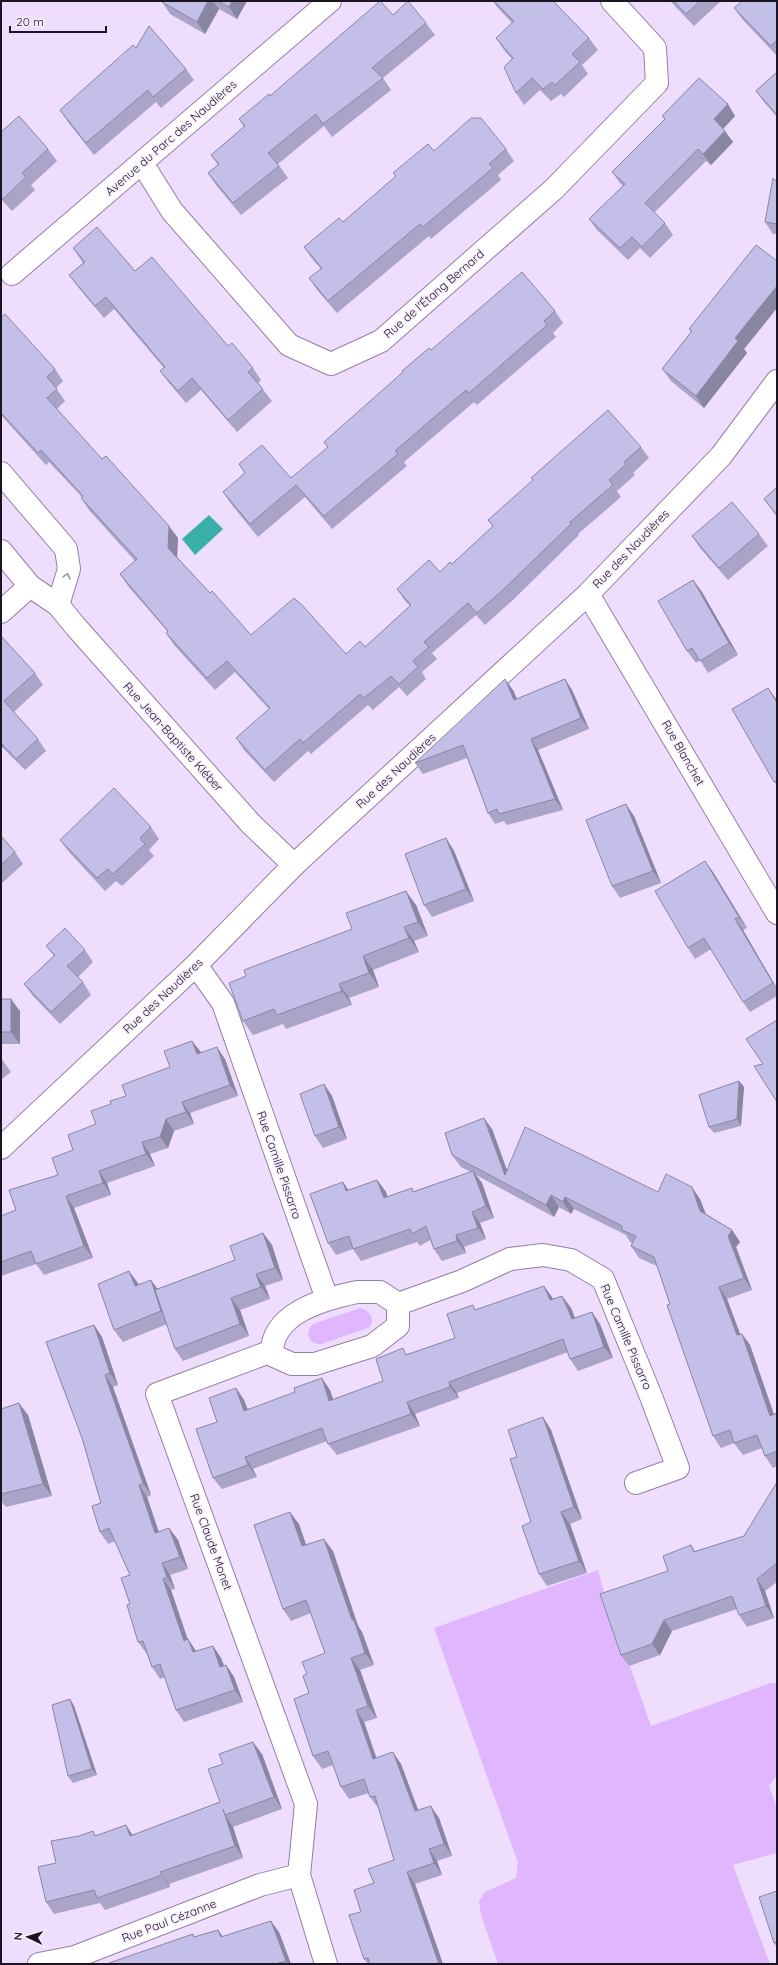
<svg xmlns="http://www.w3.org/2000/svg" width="778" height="1965" font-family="Quicksand,sans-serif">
<rect width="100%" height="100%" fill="#eeddfd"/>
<g fill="#e0b7ff">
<path d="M360,1308C369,1310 375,1318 370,1327L322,1344C308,1345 304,1333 313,1324Z"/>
<path d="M598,1570L604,1592L651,1726L771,1683H777V1775L769,1786L777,1808V1853L733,1865L770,1964H498L481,1915L479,1901L485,1892L516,1878L518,1863L434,1628Z"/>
</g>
<path fill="#38afa9" d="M209,515L223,529L195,555L182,539Z"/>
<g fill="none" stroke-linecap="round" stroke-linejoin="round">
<g stroke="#947fa4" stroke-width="24">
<g id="street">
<path d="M142,163L172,211L289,345L331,364L381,341L554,189L657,83L655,48L612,1"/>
<path d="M12,274L330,1"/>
<path d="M1,473L66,549L69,569L58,605L30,586L1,551"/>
<path d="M588,594L777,913"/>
<path d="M58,605L76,627L251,824L294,865"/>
<path d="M1,612L30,586"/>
<path d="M196,965L223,1003L327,1299"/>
<path d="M357,1292H380L398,1304V1326L372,1346L315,1364H292L272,1355C270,1313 324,1299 357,1292Z"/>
<path d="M398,1304L462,1281L510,1259L543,1255L571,1260L603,1279L650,1394L678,1468L636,1483"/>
<path d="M272,1351L157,1394L306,1804L299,1875L326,1964"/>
<path d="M39,1964L75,1957L260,1885L299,1875"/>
</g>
</g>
<g stroke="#947fa4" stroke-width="24">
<path id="secondary" d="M1,1148L196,965L294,865L588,594L721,456L777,381"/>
</g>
<use href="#street" stroke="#fff" stroke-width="22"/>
<use href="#secondary" stroke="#fff" stroke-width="22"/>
</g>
<g fill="#a9a4c8">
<path d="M162,1H247L237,19L219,9L205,34L170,14L162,2Z"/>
<path d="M493,1H553L589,38L598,50L582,65L588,74L564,97L561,94L551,101L540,90L524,105L516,93L512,59L504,50L496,38L512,23L497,7Z"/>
<path d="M670,1H721L694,26Z"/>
<path d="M777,1V56L743,20L734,8Z"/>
<path d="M393,15L426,23L435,35L383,78L391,90L332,137L324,126L278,164L288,178L241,215L216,185L208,173L218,165L211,155L244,127L239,119L270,96Z"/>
<path d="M136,48L186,69L194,80L161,108L156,102L94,155L68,122L60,110Z"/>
<path d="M777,72V117L764,102L756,91Z"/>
<path d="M662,116H735L723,129L733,142L711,165L706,161L654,213L665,223L673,235L650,258L640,248L628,260L597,230L589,219L623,186L620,183L612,172L665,119Z"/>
<path d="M1,132L48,149L57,161L31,185L35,190L12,211L1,199Z"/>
<path d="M506,149L514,161L498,175L501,180L431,239L429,236L337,313L318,291L309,278L321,269L313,260L304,247L343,222L396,177L393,173L434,151Z"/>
<path d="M777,182V234H773L765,222Z"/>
<path d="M73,248L135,271L228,346L253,368L261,380L258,383L272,401L237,432L201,390L186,403L169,383L160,371L164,368L114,309L104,318L78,287L69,275L83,263Z"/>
<path d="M777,261V308L744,349L747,353L704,408L671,381L662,369L691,332L689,329Z"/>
<path d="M555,311L563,323L553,333L556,337L477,405L474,402L404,462L407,466L332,529L305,497L258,537L231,504L223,492L245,473L239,464L291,478L328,448L324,442L431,350Z"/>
<path d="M1,317L55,369L63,381L56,388L65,401L57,409L102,459L178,538L177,557L210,593L251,635L346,654L365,647L410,606L405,601L397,589L440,572L452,564L493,527L488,520L641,447L649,458L633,473L635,475L617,491L621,497L578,534L579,535L514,599L485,625L476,615L432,653L437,659L422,672L426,679L407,696L399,687L373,710L368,705L311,754L308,751L274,782L244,750L236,738L269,709L235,672L215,690L174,645L166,633L168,632L128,586L120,574L135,561L89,510L81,498L82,497L49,462L46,465L1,415Z"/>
<path d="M777,487V517L764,499Z"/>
<path d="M759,534L768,546L728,580L700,548L692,536Z"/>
<path d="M693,580L702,592L738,655L708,673L700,660L696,663L687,651Z"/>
<path d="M1,636L35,673L43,685L14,712L38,739L46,751L25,770L1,746Z"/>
<path d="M565,679L572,690L589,729L538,750L563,810L507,825L504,821L495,824L488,813L467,758L423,774L415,763L513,690L517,699Z"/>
<path d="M777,701V785L774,782Z"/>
<path d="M634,816L661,883L620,898L612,886Z"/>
<path d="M151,827L159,839L149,850L154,856L122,886L116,881L105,891L69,852L60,840Z"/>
<path d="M1,836L15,852L23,864L1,884Z"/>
<path d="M446,838L454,851L474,901L432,917L424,905Z"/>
<path d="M713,872L747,928L743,930L777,988V996L750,1012L743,1002L711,949L695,959L688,948Z"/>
<path d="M416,905L428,936L414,941L419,952L373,970L379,987L349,998L352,1005L286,1029L283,1024L253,1035L243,1021L246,976L352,929Z"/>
<path d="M46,946L85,950L93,962L78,977L83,982L91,995L60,1024L33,996L24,984L54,956Z"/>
<path d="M1,999L20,1011V1044H1Z"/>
<path d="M201,1052V1053L225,1059L238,1096L190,1113L194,1124L174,1131L168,1148L150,1154L155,1166L107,1183L111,1195L74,1208L93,1258L44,1275L36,1264L1,1276V1216L16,1210L58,1175L73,1150L96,1124L111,1104L126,1096L170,1067Z"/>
<path d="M1,1058L11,1072L1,1080Z"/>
<path d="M739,1081L744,1087L741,1126L714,1133L709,1127Z"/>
<path d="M324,1084L332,1096L347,1139L323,1148L315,1136Z"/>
<path d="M492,1129L507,1170L658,1192L700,1199L706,1214L732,1230L740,1242L736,1247L752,1290L727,1299L740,1334H742L750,1345L774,1414L777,1413V1466L773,1468L765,1456L762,1448L743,1455L734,1443L721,1448L713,1436L657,1266L639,1258L631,1246L632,1243L630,1242L626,1235L574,1209L571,1214L559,1207L554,1217L476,1175L482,1183L494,1218L480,1223L486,1239L464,1247L466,1253L442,1261L434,1249L430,1240L420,1246L417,1242L361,1261L353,1249L336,1255L328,1243L343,1182L348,1190L377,1180L386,1192L387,1197L414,1191L471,1172L461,1167L452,1155Z"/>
<path d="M263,1233L272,1245L283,1280L265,1286L270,1299L240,1310L249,1336L183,1361L175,1349L167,1324L123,1342L114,1330L129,1271L138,1285L157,1289L235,1260Z"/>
<path d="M562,1296L571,1308L575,1318L600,1324L613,1358L578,1371L570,1359L568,1352L457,1393L459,1398L415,1414L420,1426L337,1455L328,1444L327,1441L253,1469L257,1477L222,1489L213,1478L217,1422L236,1388L244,1400L247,1409L330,1390L333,1399L383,1381L407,1354L455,1338L477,1310L552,1297L553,1299Z"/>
<path d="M94,1325L102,1337L118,1385L113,1387L151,1495L147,1497L159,1532L169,1528L178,1540L188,1569L170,1575L175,1589L171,1590L188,1639L196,1651L213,1646L221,1658L224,1666L226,1665L234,1677L243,1702L184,1722L176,1710L165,1677L160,1679L152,1667L147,1654L138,1642L130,1604V1575L115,1541L108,1544L100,1532L101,1503L82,1438Z"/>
<path d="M1,1409L28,1415L52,1496L6,1507L1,1501Z"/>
<path d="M543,1417L551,1430L582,1519L570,1524L587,1573L547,1586L539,1574L531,1522L517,1457Z"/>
<path d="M777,1482V1582L765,1591L774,1618L747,1627L739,1615L737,1609L672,1631L660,1655L629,1666L621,1655L668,1571L691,1545L695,1551L744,1536Z"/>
<path d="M299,1524L306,1545L333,1551L358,1626L362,1632L374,1665L360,1670L377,1718L364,1722L376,1758L401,1764L418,1810L439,1818L452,1856L437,1861L442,1875L415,1884L443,1964H368L364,1959L361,1912L374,1883L394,1860L379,1809L370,1797L369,1793L349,1799L341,1787L333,1765L322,1769L313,1756L309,1693L307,1674L325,1653L311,1613L291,1621L283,1609Z"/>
<path d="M70,1699L74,1706L97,1775L73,1783L68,1776Z"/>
<path d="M262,1754L282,1809L233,1827L243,1858L169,1884L170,1887L105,1910L100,1903L54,1914L46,1902L56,1863L79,1836L133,1835L220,1802Z"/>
<path d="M777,1891V1947L774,1943Z"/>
<path d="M218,1930L223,1937L279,1932L291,1964H110L193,1934L195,1937Z"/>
</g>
<g fill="#8986a3">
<path d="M208,1H213L219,9L205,34L197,22Z"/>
<path d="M232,1H247L237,19L229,7Z"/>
<path d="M728,104L735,116L722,130L714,119Z"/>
<path d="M725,131L733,142L711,165L703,154Z"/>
<path d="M777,286V308L744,349L747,353L704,408L696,396L735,338Z"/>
<path d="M169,526L178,538L177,559L168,548Z"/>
<path d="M693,580L702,592L738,655L729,643Z"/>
<path d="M505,679L513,690L522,711L514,700Z"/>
<path d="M565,679L572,690L589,729L581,718Z"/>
<path d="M768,688L777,700V703Z"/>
<path d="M531,739L538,750L563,810L555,799Z"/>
<path d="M626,804L634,816L661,883L653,871Z"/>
<path d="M446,838L454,851L474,901L466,889Z"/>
<path d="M705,861L713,872L747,928L739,917Z"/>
<path d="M406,891L416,905L428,936L418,922Z"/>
<path d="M735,919L743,930L777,989L773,983Z"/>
<path d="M404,927L414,941L419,952L409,938Z"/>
<path d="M363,956L373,970L379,987L369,973Z"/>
<path d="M339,984L349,998L352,1005L342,991Z"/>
<path d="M11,999L20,1011V1044L11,1032Z"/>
<path d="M192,1041L201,1052L205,1066L197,1054Z"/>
<path d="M217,1047L225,1059L238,1096L230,1085Z"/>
<path d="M739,1081L744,1087L741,1126L737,1119Z"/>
<path d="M324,1084L332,1096L347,1139L339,1127Z"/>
<path d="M182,1102L190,1113L194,1124L186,1112Z"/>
<path d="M484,1118L492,1129L513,1187L505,1175Z"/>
<path d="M166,1119L174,1131L168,1148L160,1137Z"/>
<path d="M142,1142L150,1154L155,1166L146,1154Z"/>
<path d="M99,1171L107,1183L111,1195L103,1183Z"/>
<path d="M473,1171L482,1183L494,1218L486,1206Z"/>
<path d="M377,1180L386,1192L392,1210L384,1198Z"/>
<path d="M343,1182L351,1194L346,1191Z"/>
<path d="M692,1187L700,1199L709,1223L700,1211Z"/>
<path d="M551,1195L559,1207L554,1217L546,1205Z"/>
<path d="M66,1196L74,1208L93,1258L84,1246Z"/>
<path d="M565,1197L574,1209L571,1214L563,1202Z"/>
<path d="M472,1212L480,1223L486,1239L478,1228Z"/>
<path d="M732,1230L740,1242L736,1247L752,1290L744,1278L728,1236Z"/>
<path d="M263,1233L272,1245L283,1280L275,1268Z"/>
<path d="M456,1235L464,1247L466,1253L457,1241Z"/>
<path d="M129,1271L138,1283L143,1298L135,1286Z"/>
<path d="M256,1274L265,1286L270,1299L261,1287Z"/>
<path d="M151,1280L160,1292L169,1323L161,1311Z"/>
<path d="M544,1286L552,1297L558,1312L550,1300Z"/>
<path d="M719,1287L727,1299L745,1347L737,1335Z"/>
<path d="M562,1296L571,1308L580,1331L572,1319Z"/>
<path d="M231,1298L240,1310L249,1336L240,1324Z"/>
<path d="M592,1312L600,1324L613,1358L604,1347Z"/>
<path d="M94,1325L102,1337L118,1385L110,1373Z"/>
<path d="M742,1334L750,1345L777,1424L770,1416Z"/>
<path d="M105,1375L113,1387L151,1495L143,1483Z"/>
<path d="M322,1378L330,1390L337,1412L329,1401Z"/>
<path d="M449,1382L457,1393L459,1398L450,1387Z"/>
<path d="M236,1388L244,1400L253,1422L244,1411Z"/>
<path d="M407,1402L415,1414L420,1426L411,1414Z"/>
<path d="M19,1403L28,1415L52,1496L43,1484Z"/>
<path d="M543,1417L551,1430L582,1519L574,1507Z"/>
<path d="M245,1457L253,1469L257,1477L248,1465Z"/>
<path d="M139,1485L147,1497L163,1545L155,1533Z"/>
<path d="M290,1512L299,1524L311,1559L302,1546Z"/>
<path d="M561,1512L570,1524L587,1573L579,1561Z"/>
<path d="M169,1528L178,1540L188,1569L180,1557Z"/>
<path d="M324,1539L333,1551L358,1626L362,1632L374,1665L365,1653L352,1620Z"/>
<path d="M162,1563L170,1575L175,1589L167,1577Z"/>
<path d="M163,1579L171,1590L192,1653L184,1641Z"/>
<path d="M757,1579L765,1591L774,1618L766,1606Z"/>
<path d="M664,1620L672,1631L660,1655L652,1644Z"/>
<path d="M188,1639L196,1651L193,1652Z"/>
<path d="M213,1646L221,1658L229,1679L220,1667Z"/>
<path d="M351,1658L360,1670L377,1718L368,1706Z"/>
<path d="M226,1665L234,1677L243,1702L235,1690Z"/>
<path d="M70,1699L74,1706L97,1775L92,1769Z"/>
<path d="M356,1710L364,1722L381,1771L373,1759Z"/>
<path d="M253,1742L262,1754L282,1809L274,1797Z"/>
<path d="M393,1752L401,1764L423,1823L415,1811Z"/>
<path d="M431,1806L439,1818L452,1856L444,1844Z"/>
<path d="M225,1815L233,1827L243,1858L235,1846Z"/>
<path d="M126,1825L134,1837L130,1836Z"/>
<path d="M429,1849L437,1861L442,1875L434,1863Z"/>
<path d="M160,1872L169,1884L170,1887Z"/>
<path d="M407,1872L415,1884L443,1964H439Z"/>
<path d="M271,1921L279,1932L291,1964H288L286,1961Z"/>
<path d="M218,1930L226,1941L221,1937Z"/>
</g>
<g fill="#c4bfe9" stroke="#8986a3">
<path d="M162,1H208L197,22L162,2Z"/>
<path d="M218,1H232L229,7Z"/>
<path d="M380,1L393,15L408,1L426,23L372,68L383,78L323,124L316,114L268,153L279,166L233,203L208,173L219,164L211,155L245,126L239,119L269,94L270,96Z"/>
<path d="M494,1H553L589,38L572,54L580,62L555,85L552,82L543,89L532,78L516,93L504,67L513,58L496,38L514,21Z"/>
<path d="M674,1H700L686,14Z"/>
<path d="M742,1H777V40L771,46L734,8Z"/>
<path d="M149,26L186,69L153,97L148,90L86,143L60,110L133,45L136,48Z"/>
<path d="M777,72V115L756,91Z"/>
<path d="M699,78L728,104L714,119L725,131L703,154L698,149L645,203L665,223L642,247L632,237L620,248L589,219L625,184L612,172L665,119L662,116Z"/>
<path d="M19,116L48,149L22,173L26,177L3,199L1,196V132Z"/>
<path d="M471,118H481L506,149L489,164L493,168L423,227L420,224L328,301L309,278L322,268L304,247L339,218L343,222L396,176L393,173L428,144L434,151Z"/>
<path d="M773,178L777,182V224L765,222Z"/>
<path d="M97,227L135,271L152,257L228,346L232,343L253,368L248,372L263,389L228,420L192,378L178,391L160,371L165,367L106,297L95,306L69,275L85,262L73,248Z"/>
<path d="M756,245L777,261V286L735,338L738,341L696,396L662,369L692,331L689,329Z"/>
<path d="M522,272L555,311L544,321L547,325L469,393L466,390L395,451L398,454L324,516L296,485L250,524L223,492L245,473L239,464L262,445L291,478L328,447L324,442L403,372L402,371L429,348L431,350Z"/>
<path d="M5,314L55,369L47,377L57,389L47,398L102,459L106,456L169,526L168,548L210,593L212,591L251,635L294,598L302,605L346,654L360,641L365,647L411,605L397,589L429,560L440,572L450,562L452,564L493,526L488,520L533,480L531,478L608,410L641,447L624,462L626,464L609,480L613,485L570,522L571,524L506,587L477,613L468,603L424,642L429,647L413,661L418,667L399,684L391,676L364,698L360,694L303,743L300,739L265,770L236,738L270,708L227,661L207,678L166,633L168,631L120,574L137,559L81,498L83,496L41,450L38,453L1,413V317Z"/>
<path d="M777,487V515L764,499Z"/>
<path d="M732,502L759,534L719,568L692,536Z"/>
<path d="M693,580L729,643L700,661L692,648L687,651L658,601Z"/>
<path d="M1,636L35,673L4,701L38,739L16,759L1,743Z"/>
<path d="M505,679L514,700L565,679L581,718L531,739L555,799L499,814L497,809L488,813L463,745L415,763Z"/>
<path d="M768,688L777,703V780L774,782L732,709Z"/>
<path d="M114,788L151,827L140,838L145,844L113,874L108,869L97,878L60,840Z"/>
<path d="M626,804L653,871L612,886L586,820Z"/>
<path d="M1,836L15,852L1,865Z"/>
<path d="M446,838L466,889L424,905L405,854Z"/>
<path d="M705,861L739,917L735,919L773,983L743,1002L704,938L688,948L655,891Z"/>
<path d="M406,891L418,922L404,927L409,938L363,956L369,973L339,984L342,991L277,1015L274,1009L243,1021L229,983L246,976L244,970L352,929L346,913Z"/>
<path d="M65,928L85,950L67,966L83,982L51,1012L24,984L55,955L46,946Z"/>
<rect x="1" y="999" width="10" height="33"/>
<path d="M777,1020V1102L754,1066L763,1064L746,1039Z"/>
<path d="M192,1041L197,1054L217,1047L230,1085L182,1102L186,1112L166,1119L160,1137L142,1142L146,1154L99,1171L103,1183L66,1196L84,1246L36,1264L31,1251L1,1262V1216L16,1210L9,1190L58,1175L52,1158L73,1150L68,1135L96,1124L91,1111L111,1104L110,1101L126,1096L122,1085L170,1067L164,1051Z"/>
<path d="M739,1081L737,1119L709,1127L699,1095Z"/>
<path d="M324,1084L339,1127L315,1136L300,1094Z"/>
<path d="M484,1118L505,1175L525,1127L658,1192L666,1174L692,1187L700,1211L732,1230L728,1236L744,1278L719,1287L737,1335L742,1334L770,1416L777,1413V1451L765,1456L757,1435L734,1443L730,1430L713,1436L667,1305L670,1304L654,1257L631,1246L636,1236L622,1230V1226L565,1197L563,1202L551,1195L546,1205L452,1155L445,1133Z"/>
<path d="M473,1171L486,1206L472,1212L478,1228L456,1235L457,1241L434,1249L426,1226L412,1234L410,1229L353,1249L349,1236L328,1243L310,1194L343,1182L346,1191L377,1180L384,1198L412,1188L413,1192Z"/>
<path d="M263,1233L275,1268L256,1274L261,1287L231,1298L240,1324L175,1349L155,1290L235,1260L230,1246Z"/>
<path d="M129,1271L135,1286L151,1280L161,1311L114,1330L98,1284Z"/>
<path d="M544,1286L550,1300L562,1296L572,1319L592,1312L604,1347L570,1359L563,1339L449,1382L450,1387L407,1402L411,1414L328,1444L322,1428L245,1457L248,1465L213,1478L196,1429L217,1422L209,1398L236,1388L244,1411L295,1392L294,1388L322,1378L329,1401L383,1381L376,1359L403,1348L406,1355L455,1338L447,1314L473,1305L475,1310Z"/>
<path d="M94,1325L110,1373L105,1375L143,1483L139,1485L155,1533L169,1528L180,1557L162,1563L167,1577L163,1579L184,1641L188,1639L193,1652L213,1646L220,1667L226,1665L235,1690L176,1710L160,1664L152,1667L143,1641L138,1642L127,1605L130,1604L121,1578L130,1575L109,1528L100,1532L92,1506L101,1503L82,1438L46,1342Z"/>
<path d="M19,1403L43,1484L1,1494V1409Z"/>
<path d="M543,1417L574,1507L561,1512L579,1561L539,1574L522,1526L531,1522L510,1459L517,1457L508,1430Z"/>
<path d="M777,1482V1563L757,1579L766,1606L739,1615L732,1596L664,1620L652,1644L621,1655L600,1594L668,1571L663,1556L691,1545L694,1552L744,1536Z"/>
<path d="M290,1512L302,1546L324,1539L352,1620H354L365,1653L351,1658L368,1706L356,1710L373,1759L393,1752L415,1811L431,1806L444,1844L429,1849L434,1863L407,1872L439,1964H370L368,1958L364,1959L349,1915L361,1912L354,1890L374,1883L368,1869L394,1860L375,1796L370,1797L364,1779L341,1787L328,1751L313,1756L294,1699L309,1693L303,1676L307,1674L302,1662L325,1653L306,1600L283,1609L254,1525Z"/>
<path d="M70,1699L92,1769L68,1776L52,1705Z"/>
<path d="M253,1742L274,1797L225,1815L223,1809L235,1846L160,1872L162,1875L97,1898L94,1890L46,1902L38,1867L56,1863L51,1841L79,1836L93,1831L95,1836L126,1825L130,1836L220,1802L208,1769L223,1764L219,1754Z"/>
<path d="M777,1891V1942L774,1943L759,1897Z"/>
<path d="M271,1921L286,1961L275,1964H110L109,1963L193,1934L194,1937L218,1930L221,1937Z"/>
</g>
<defs><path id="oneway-chevron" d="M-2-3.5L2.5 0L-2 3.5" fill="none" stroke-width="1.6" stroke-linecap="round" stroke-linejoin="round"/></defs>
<use stroke="#99959c" href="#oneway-chevron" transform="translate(67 576) rotate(-73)"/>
<g text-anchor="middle" stroke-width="3" stroke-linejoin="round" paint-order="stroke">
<g font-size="12" fill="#1c1422" stroke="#f7eefe">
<text transform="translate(171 138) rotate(-41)" y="4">Avenue du Parc des Naudières</text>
<text transform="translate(434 294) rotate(-41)" y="4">Rue de l'Étang Bernard</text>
<text transform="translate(631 549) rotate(-46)" y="4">Rue des Naudières</text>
<text transform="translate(173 737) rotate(48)" y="4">Rue Jean-Baptiste Kléber</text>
<text transform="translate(683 753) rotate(60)" y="4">Rue Blanchet</text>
<text transform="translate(396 771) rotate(-43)" y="4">Rue des Naudières</text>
<text transform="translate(163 996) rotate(-43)" y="4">Rue des Naudières</text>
<text transform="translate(279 1165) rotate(71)" y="4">Rue Camille Pissarro</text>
<text transform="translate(626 1337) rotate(67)" y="4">Rue Camille Pissarro</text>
<text transform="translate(211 1542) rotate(70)" y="4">Rue Claude Monet</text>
<text transform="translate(169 1921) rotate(-21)" y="4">Rue Paul Cézanne</text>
</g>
</g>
<rect width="778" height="1965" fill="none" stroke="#1c1422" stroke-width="4"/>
<g transform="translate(28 1937) rotate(274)" stroke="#f7eefe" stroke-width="3" paint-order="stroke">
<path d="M0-3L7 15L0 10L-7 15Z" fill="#1c1422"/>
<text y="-6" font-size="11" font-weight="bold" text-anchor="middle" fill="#1c1422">N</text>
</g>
<path d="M10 26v6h96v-6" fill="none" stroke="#1c1422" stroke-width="2"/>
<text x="16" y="26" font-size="12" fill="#1c1422" stroke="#f7eefe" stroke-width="3" paint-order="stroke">20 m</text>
</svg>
